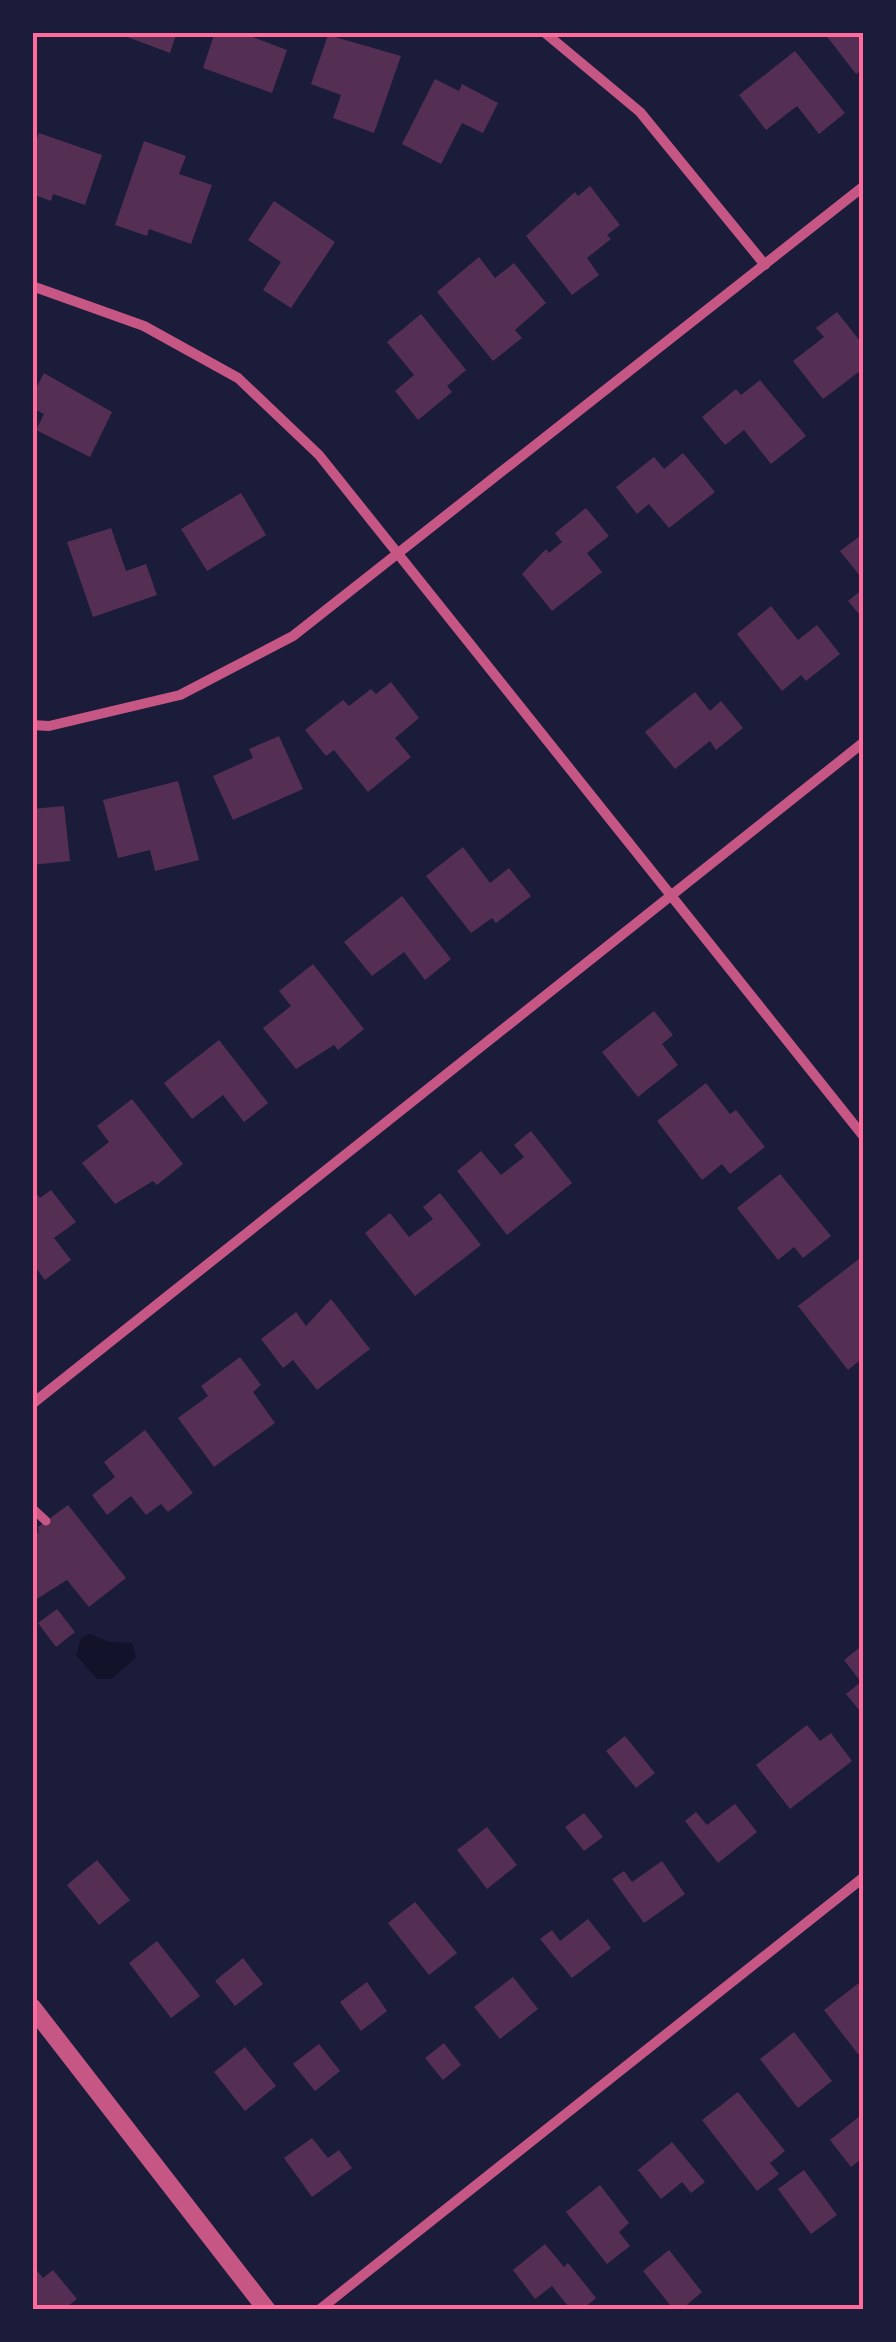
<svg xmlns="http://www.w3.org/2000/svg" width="896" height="2342" font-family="Mulish,sans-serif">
<rect width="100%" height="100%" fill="#1b1b3a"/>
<path fill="#12122b" d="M90,1634L110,1642L132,1643L136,1657L112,1679H97L76,1655L81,1638Z"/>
<g fill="#542f53">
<path d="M114,32H177L170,53Z"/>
<path d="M215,32H251L250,36L287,50L272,93L203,68Z"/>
<path d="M864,32V68L856,74L825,34Z"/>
<path d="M328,35L401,56L374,133L333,118L341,95L311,84Z"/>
<path d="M795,51L845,113L819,134L797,106L766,130L739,95Z"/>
<path d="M435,79L459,91L462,84L498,103L483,133L462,123L441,164L402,144Z"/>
<path d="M39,133L102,155L85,205L53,194L51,201L32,194V153Z"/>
<path d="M144,141L186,156L179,174L212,185L191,244L149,229L147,236L115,225Z"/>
<path d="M590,186L620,225L607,235L611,239L587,258L599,275L572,295L526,236L575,192L578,196Z"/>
<path d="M274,201L335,242L291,308L263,290L281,262L248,240Z"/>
<path d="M479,257L495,278L514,263L546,303L515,330L522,338L493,361L437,292Z"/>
<path d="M837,312L864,346V368L823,399L793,361L824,337L816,328Z"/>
<path d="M421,314L466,370L447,386L452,392L418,420L395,391L414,375L387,342Z"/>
<path d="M44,373L112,412L90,457L36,430L44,414L32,408V396Z"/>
<path d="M760,380L806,436L771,464L744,430L725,445L702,417L736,389L741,395Z"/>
<path d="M683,453L715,492L669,528L649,504L637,514L616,487L654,457L664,469Z"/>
<path d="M241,493L266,535L207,571L181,529Z"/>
<path d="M586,508L609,536L587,553L602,572L552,611L522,574L546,549L549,553L562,542L555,533Z"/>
<path d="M111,528L126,571L146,564L157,595L93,617L67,542Z"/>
<path d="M864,533V581L840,551Z"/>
<path d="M864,588V620L848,601Z"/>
<path d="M771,606L798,640L817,625L840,654L806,681L801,675L782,691L737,634Z"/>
<path d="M391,682L419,718L395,738L411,757L368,792L334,750L326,756L305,730L343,700L349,706L371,689L376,694Z"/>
<path d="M695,692L710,711L721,701L743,728L716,750L710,741L675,769L645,732Z"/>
<path d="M279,736L303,789L233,820L213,776L253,758L249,749Z"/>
<path d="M178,781L199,860L155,871L150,850L118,858L103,800Z"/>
<path d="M64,806L70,861L32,865V809Z"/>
<path d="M463,847L490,883L509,868L531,896L496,923L492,918L471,933L426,876Z"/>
<path d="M402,896L451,959L425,980L404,952L372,976L344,942Z"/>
<path d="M313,964L364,1029L338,1050L334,1045L296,1069L263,1028L291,1006L279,991Z"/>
<path d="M654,1011L673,1035L662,1044L678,1065L638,1097L602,1052Z"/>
<path d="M219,1040L268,1103L244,1122L223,1095L192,1119L164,1083Z"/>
<path d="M706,1083L730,1114L736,1110L765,1147L730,1174L722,1164L702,1180L657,1121Z"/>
<path d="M132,1099L183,1164L157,1185L153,1181L115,1204L82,1163L109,1142L97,1126Z"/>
<path d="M531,1131L572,1183L507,1235L457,1171L481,1151L501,1175L524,1157L514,1145Z"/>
<path d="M780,1174L831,1236L803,1258L794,1247L778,1260L737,1208Z"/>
<path d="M32,1188L40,1198L51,1190L76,1222L54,1238L71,1260L45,1280L32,1263Z"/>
<path d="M440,1193L481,1245L415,1296L365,1233L390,1213L409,1237L433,1219L423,1207Z"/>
<path d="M859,1259L864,1265V1357L848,1370L798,1306Z"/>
<path d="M331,1299L370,1349L317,1390L293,1360L283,1368L261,1339L296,1312L306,1326Z"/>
<path d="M240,1357L261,1385L253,1392L275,1423L214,1467L178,1418L208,1396L201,1386Z"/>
<path d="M145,1430L193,1493L168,1512L161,1504L146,1515L131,1496L107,1515L92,1495L115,1477L104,1462Z"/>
<path d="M68,1505L126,1578L89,1607L67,1580L32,1602V1526L39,1534L38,1527Z"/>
<path d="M57,1609L75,1632L56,1647L38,1623Z"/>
<path d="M864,1644V1716L846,1694L861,1682L844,1660Z"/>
<path d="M807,1725L820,1741L831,1733L852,1761L790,1809L756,1765Z"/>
<path d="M625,1736L655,1773L636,1788L606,1751Z"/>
<path d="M735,1804L757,1832L718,1863L685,1821L696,1812L707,1825Z"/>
<path d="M584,1813L603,1837L584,1851L565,1827Z"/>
<path d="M487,1827L517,1865L487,1889L457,1850Z"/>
<path d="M97,1860L130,1900L99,1925L67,1885Z"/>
<path d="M662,1861L685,1894L644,1923L612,1879L624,1871L632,1882Z"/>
<path d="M415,1902L457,1953L429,1975L388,1923Z"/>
<path d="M588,1919L611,1948L572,1978L540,1939L552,1930L560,1941Z"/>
<path d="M157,1941L200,1996L171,2018L129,1963Z"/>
<path d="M243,1958L263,1984L235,2006L215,1981Z"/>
<path d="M513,1977L538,2009L500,2039L474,2007Z"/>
<path d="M864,1979V2050L858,2054L824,2010Z"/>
<path d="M367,1982L387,2011L361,2031L340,2002Z"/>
<path d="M794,2032L832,2081L798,2108L760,2059Z"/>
<path d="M444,2043L461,2065L443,2080L425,2058Z"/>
<path d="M319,2044L340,2071L315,2091L293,2064Z"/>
<path d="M245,2047L276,2086L245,2111L214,2072Z"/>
<path d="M738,2092L785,2151L770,2163L779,2174L757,2191L702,2120Z"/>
<path d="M861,2115L864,2157L851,2167L830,2140Z"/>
<path d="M312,2138L328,2158L339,2150L352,2168L312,2197L284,2158Z"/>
<path d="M672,2142L705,2182L691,2193L682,2182L661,2199L638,2170Z"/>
<path d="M804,2170L837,2215L811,2234L778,2189Z"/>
<path d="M600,2185L629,2223L619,2232L630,2246L607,2264L566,2212Z"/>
<path d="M545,2244L564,2267L568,2263L596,2298L582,2310H571L552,2286L535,2299L513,2270Z"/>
<path d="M669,2250L702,2292L681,2310H674L643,2271Z"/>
<path d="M35,2268L43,2278L53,2270L77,2299L63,2310H32Z"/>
</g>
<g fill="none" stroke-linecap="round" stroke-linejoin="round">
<path stroke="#c65784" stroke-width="9" d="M32,1508L46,1521"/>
<g stroke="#c65784" stroke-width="10">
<path d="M544,32L640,112L765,265"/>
<path d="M32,286L144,326L238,378L319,455L864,1137"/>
<path d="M32,725L49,726L180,695L293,636L864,186"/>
<path d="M32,1404L864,742"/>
<path d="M319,2310L864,1877"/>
</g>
<path stroke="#c65784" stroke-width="18" d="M32,2007L267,2310"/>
</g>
<rect width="896" height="2342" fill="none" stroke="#1b1b3a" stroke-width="70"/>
<rect x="35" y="35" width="826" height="2272" fill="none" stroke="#ff6b9d" stroke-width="4"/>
</svg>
